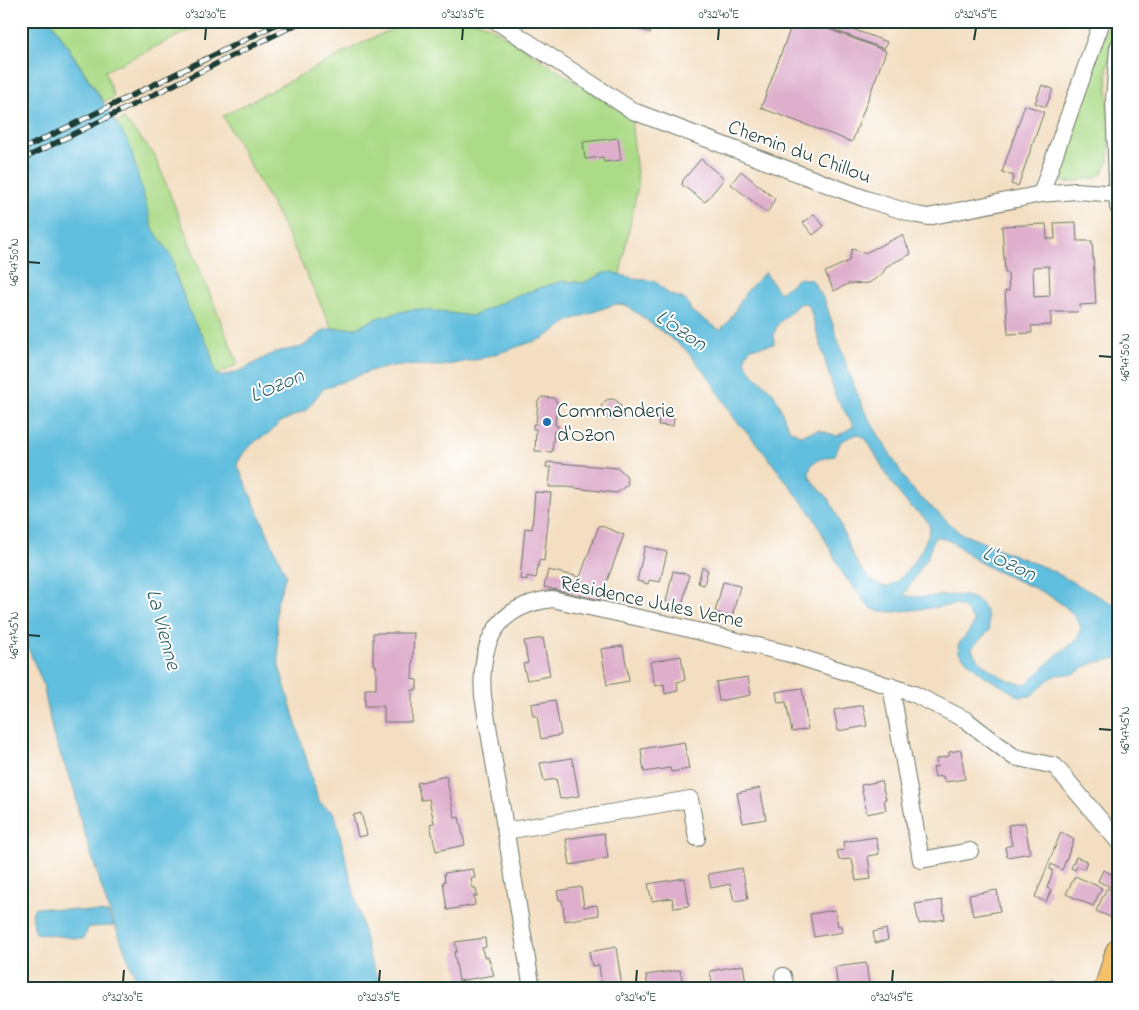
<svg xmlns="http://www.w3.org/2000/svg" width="1139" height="1010" font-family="'Indie Flower',sans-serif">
<rect width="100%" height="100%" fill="#fff"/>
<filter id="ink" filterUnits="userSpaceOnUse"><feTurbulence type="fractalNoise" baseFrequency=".02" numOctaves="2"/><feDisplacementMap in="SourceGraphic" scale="10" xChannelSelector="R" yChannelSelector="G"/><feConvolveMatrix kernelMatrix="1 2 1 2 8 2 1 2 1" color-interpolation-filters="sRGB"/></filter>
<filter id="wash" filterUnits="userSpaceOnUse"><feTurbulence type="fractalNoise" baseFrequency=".0096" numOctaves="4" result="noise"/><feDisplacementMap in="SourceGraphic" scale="20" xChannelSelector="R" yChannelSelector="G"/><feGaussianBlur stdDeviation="1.12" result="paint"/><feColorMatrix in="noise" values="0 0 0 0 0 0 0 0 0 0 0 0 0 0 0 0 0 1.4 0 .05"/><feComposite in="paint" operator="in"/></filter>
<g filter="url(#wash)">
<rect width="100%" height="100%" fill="#f3dec1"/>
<g fill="#acdb88" stroke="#668c5e">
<path d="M51,21H209L105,71L114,97L104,102Z"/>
<path d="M410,21H474L489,26L631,118L638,185L620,274L604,273L583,283L568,281L556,283L518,295L472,316L401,312L377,318L357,328H332L281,221L223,116L362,43Z"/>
<path d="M1109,21H1116L1107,71L1109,161L1102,173L1097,177L1067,183L1061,180L1057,172Z"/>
<path d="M124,119L154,154L238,364L212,377L168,252L151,233L114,124Z"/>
</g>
<g fill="#60bede" stroke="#407e89" fill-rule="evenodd">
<path d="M21,21H51L129,143L152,227L173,259L175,274L193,320L209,347L216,375L223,376L242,370L275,352L302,347L326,329L357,328L377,318L408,310L420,309L472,316L518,295L562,281L583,283L604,273L612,272L635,279L655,281L669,294L684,299L688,303L691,311L720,330L729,321L746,292L765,272L779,293L799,278L812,280L825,301L850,376L865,412L908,484L919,496L960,533L1051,570L1118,607V658L1093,663L1073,674L1056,675L1048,680L1031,696L1020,697L981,674L959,653L958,645L972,627L974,621L964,608L955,605L894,612L878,611L869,607L843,574L813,516L758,445L734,418L708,376L684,348L626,305L616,304L607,307L569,321L544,338L480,359L442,366L398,365L370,371L323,389L306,410L279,423L271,432L256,441L244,452L237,464L286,575L276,606L279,666L319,802L335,814L371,962L383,989H140L108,908L79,815L75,792L53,735L43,684L21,631ZM800,303L808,304L810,309L836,398L854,426L837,436L819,430L800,435L790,430C783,419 781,405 774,394C766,382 732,365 751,348L774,344V333L778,324ZM858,434L866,439C880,461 891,487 910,506C918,514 928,517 930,529C926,546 905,581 887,587C851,579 846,528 830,501C824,491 812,485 809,474C811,457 823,460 835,455L841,441ZM938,537C955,540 966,555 981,563C1010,581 1066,593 1081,627L1078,638L1074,642L1053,658L1028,683C1014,688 974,663 972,648L989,631C990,575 933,604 904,595L928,556L934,538Z"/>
<path d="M35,907L108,913L114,926L89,927L83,939L35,933L32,914Z"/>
</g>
<g id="blocks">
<g fill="#deaecc" fill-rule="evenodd">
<path d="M618,21H655L650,33Z"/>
<path d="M793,21H807L886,51L852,142L761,108Z"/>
<path d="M811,21H831L887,42L884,49Z"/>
<path d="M1042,85L1053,89L1046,107L1035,103Z"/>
<path d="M1025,105L1044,112L1018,186L1011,184L1014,176L1002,172Z"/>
<path d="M618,138L621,160L604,162L603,157L585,159L583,142Z"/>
<path d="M701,159L724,179L705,202L682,185L683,180Z"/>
<path d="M741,171L775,199L767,213L731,184Z"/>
<path d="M814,214L824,226L813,235L803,223Z"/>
<path d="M1076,222L1077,241H1092L1096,304L1080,305V309L1077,312H1051V325L1031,326L1032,333L1008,334L1005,291H1009L1008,273H1005L1002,226L1046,224L1047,239H1055L1054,223ZM1049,266L1050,296L1034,297L1033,267Z"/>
<path d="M902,235L911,254L887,266L882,274L869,283L848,284L834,291L825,272L849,261L852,249L865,253Z"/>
<path d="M542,397L554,398L557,402L555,425L558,426L557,431H554L552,452L535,451L536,429H533V424H536L538,401Z"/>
<circle cx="611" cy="409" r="10"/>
<path d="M659,416L674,418L673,426L658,425Z"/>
<path d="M547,462L618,468L626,475L628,484L617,493L566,487H549L551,467H546Z"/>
<path d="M535,492L551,493L544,561L539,560L536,578L527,576V580L520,579L525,528L532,529Z"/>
<path d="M599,525L624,535L600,600L544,587L548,570L580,577Z"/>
<path d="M645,546L667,552L660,582L649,580L648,584L637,581Z"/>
<path d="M702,567L708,570L704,585L698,583Z"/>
<path d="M673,571L689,575L682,606L666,602Z"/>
<path d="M723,582L740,586L732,617L715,612Z"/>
<path d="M373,633H414L412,679L417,680V690H412V722H384V706H365V689H376V665H373Z"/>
<path d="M543,638L550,676L527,680L523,664L528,663L524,641Z"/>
<path d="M623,646L629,681L607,685L601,649Z"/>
<path d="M681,656L685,680L677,682L678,691L665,694L664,684L655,686L650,662Z"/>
<path d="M748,677L751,695L719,701L716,682Z"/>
<path d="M802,688L808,729L792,732L786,702L778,703L776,692Z"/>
<path d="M555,700L561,735L541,739L537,716H533L531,704Z"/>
<path d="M863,705L867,726L838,731L834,710Z"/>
<path d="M684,742L689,769L671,772L670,768L644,772L641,749Z"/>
<path d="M961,750L965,779L945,782L943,776L935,777L933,767H937L936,759L949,756V752Z"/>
<path d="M572,758L579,796L560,799L556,779L544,781L540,763Z"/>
<path d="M446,776L455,818L459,817L465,845L436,851L430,824L434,823L429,799L421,800L417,783Z"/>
<path d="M881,781L886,799H884L886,810L867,814L861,785Z"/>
<path d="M760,788L766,819L743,823L737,793Z"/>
<path d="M361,813L367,835L358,837L353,815Z"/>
<path d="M1025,823L1030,853L1007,857L1005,847L1012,845L1008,825Z"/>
<path d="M1061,832L1074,840L1062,870L1051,864L1050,869L1052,870V874L1047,888L1051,890L1046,902L1035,897Z"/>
<path d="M604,833L608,858L570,865L566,839Z"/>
<path d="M876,837L879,854L868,856L871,879L856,881L852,859L839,860L837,851L844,850L843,842Z"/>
<path d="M1076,857L1087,861L1084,869L1077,866L1075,870L1071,868Z"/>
<path d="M742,868L748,899L734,901L730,884L711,888L708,874Z"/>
<path d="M473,869L475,878H471L473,888H476L477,896H474L475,905L447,910L443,882H445L444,873Z"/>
<path d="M1103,870L1113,875L1115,870L1118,872L1117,920L1096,911L1107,888L1111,890L1112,888L1098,881Z"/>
<path d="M1075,876L1102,888L1093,906L1066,894Z"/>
<path d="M685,878L689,906L674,908L672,898L652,901L648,884Z"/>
<path d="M581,887L584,907L597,905L599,915L565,921L562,900H559L557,891Z"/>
<path d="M997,890L1000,911L973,916L969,895Z"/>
<path d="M942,900L945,919L919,924L915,904Z"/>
<path d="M835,910L838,926H842L843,932L814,937L810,914Z"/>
<path d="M886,929L888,940L875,943L873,932Z"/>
<path d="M485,938L486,947L482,948L484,957H488L494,975L459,981L454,952H457L455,942Z"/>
<path d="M616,947L622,987L602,989L599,965L592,966L589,952Z"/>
<path d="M866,963L869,984L859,986V989H838L835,967Z"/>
<path d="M743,965L746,983L728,987V989H713L710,971Z"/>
<path d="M680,970L684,988L648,989L646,975Z"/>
<path d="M1052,980L1056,989H1033Z"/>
</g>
</g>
</g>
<g filter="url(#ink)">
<use href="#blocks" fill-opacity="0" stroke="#697565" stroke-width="1"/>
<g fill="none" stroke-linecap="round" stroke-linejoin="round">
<g stroke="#697565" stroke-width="18">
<g id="street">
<path d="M496,21L633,111L866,199L917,215L928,217L1041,194L1076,191L1117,194"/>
<path d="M1118,47L1114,100L1118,207"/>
<path d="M1041,194L1102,21"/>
<path d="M891,686L921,860L970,851"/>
<path d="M506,831L690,799L697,838"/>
<path d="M783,976L786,989"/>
<path d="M532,989L483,696C479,643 495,606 552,599L672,625L790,654L914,694L966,720L1014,757L1055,766L1118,841"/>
</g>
</g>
<g stroke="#697565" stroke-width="27">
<path id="primary" d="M1107,989L1118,952"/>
</g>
<use href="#street" stroke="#fff" stroke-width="16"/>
<use href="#primary" stroke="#f4c16a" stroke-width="25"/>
<g stroke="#1f3d34" stroke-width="5.5">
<g id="rail">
<path d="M21,150L283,21"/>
<path d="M21,160L303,21"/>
</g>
</g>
<use href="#rail" stroke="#fff" stroke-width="4" stroke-dasharray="11" stroke-linecap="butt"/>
</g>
</g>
<path fill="none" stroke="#1f3d34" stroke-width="2" d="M205,40L206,28M462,40L463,28M718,40L719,28M974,40L976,28M28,262L40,263M1099,356L1112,357M28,635L40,636M1099,729L1112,730M123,982L124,970M379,982L380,970M636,982L637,970M892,982L893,970"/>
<circle fill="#1f6fb2" stroke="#fff" stroke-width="2" cx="547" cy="422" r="5"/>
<g text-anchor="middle" stroke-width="4" stroke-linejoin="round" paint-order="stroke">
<g font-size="21" fill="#1f3d34" stroke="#fff">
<text transform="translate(800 151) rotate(20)" y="7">Chemin du Chillou</text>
<text transform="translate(652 601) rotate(12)" y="7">Résidence Jules Verne</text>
</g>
<g font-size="21" fill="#1f3d34" stroke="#fff" text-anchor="start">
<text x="557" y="417">Commanderie<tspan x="557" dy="24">d'Ozon</tspan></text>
</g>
<g font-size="22" font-style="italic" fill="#326467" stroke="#fff">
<text transform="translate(682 329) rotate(34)" y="8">L'Ozon</text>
<text transform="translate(276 384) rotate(-23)" y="8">L'Ozon</text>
<text transform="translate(1010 562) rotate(25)" y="8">L'Ozon</text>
<text transform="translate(165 629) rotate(75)" y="8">La Vienne</text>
</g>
</g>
<rect width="1139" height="1010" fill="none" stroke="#fff" stroke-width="55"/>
<rect x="28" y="28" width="1084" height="954" fill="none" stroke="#1f3d34" stroke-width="2"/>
<g font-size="12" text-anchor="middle" fill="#1f3d34">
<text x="206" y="18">0°32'30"E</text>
<text x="463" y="18">0°32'35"E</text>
<text x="719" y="18">0°32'40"E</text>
<text x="976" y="18">0°32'45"E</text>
<text transform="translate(14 262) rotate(-90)" y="4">46°47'50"N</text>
<text transform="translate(1125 357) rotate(-90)" y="4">46°47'50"N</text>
<text transform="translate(14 635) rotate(-90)" y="4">46°47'45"N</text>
<text transform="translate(1125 730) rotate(-90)" y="4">46°47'45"N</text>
<text x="123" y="1001">0°32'30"E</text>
<text x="379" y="1001">0°32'35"E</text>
<text x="636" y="1001">0°32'40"E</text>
<text x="892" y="1001">0°32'45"E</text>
</g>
</svg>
